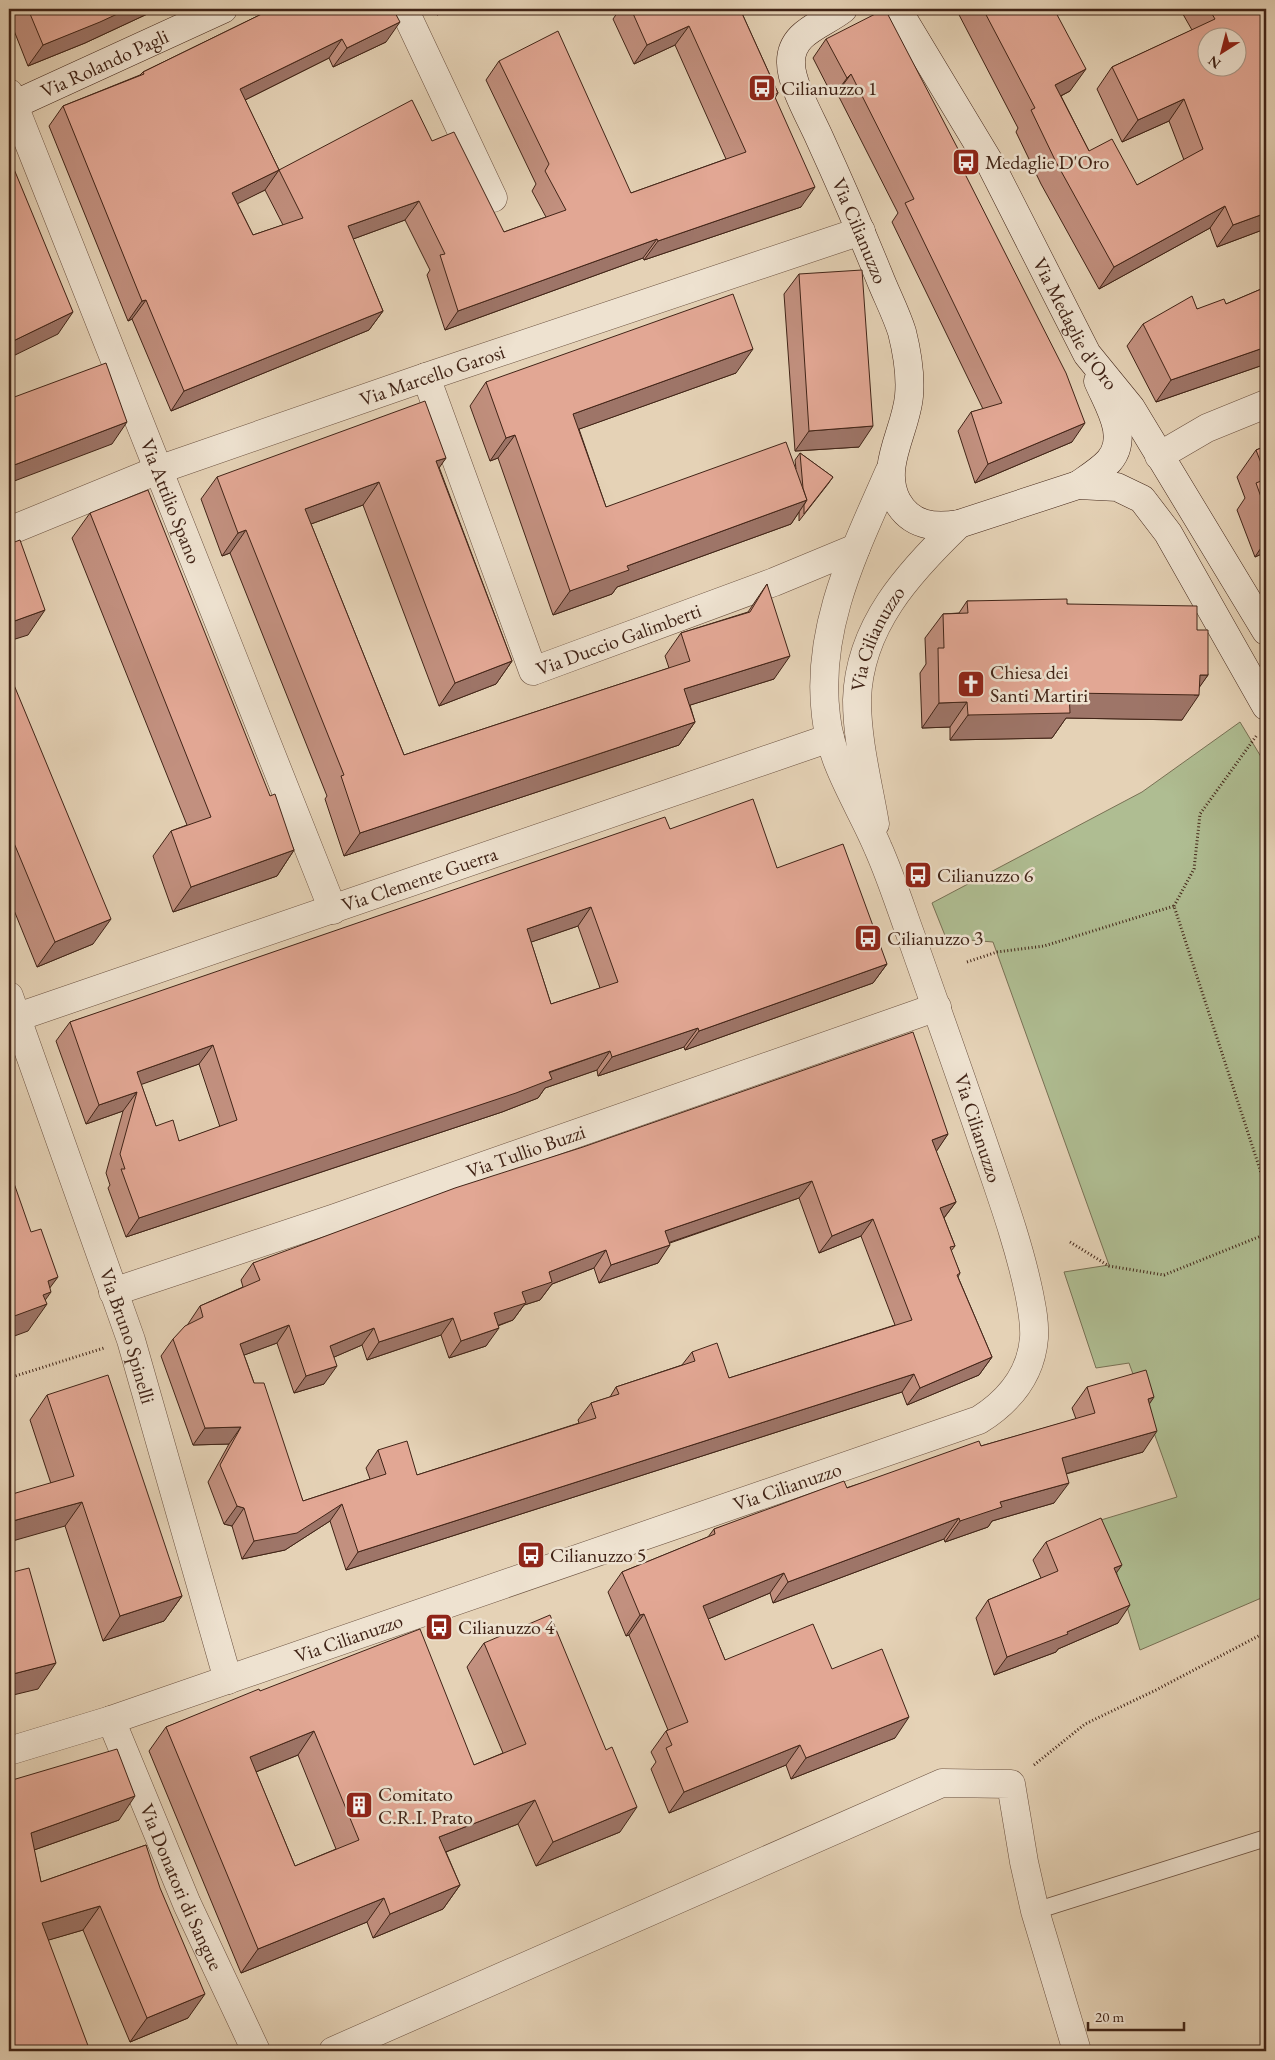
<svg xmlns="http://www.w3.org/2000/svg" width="1275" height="2060" font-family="'EB Garamond',serif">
<rect width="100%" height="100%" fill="#e5d2b6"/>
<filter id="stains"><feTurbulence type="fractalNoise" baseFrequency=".004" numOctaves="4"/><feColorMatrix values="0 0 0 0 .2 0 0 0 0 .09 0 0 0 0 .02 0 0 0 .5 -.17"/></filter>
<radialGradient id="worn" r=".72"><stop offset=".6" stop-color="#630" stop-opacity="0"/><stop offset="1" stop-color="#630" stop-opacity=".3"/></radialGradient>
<path fill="#afbd92" stroke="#787054" d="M1240,722L1266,765V1596L1140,1650L1101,1520L1177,1497L1129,1363L1096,1368L1064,1272L1109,1265L993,942L946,938L932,903L1142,792Z"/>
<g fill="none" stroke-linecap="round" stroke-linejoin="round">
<g stroke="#6a503f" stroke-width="18">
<path id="lane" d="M1035,1911L1266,1838"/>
</g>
<g stroke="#6a503f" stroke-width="29">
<g id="street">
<path d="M404,9L493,198"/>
<path id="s1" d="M9,93L333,910"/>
<path id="s2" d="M426,377L533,671L774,582L856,548"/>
<path d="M1159,456L1207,428L1266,404"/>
<path id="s3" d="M9,531L158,470L426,377L861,231"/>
<path id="s4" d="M875,824C868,783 857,741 857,700C859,626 909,572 959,524"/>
<path id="s5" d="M9,996L131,1340L228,1680"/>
<path id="s6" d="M9,1020L830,738"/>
<path id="s7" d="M113,1292L335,1218L937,1007"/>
<path id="s8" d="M111,1720L187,1904L256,2051"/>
<path id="s9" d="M9,1751L111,1720L979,1420C1009,1401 1031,1375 1034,1338C1035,1323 1032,1308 1029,1293C1019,1245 1002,1198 986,1151C962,1080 937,1010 912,939C901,909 891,877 878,848C860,805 831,764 826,716C815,628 855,550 889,472"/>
<path d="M333,2051L942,1783L1011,1784L1024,1862L1035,1911L1077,2051"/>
</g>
</g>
<g stroke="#412417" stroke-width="29">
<g id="secondary">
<path id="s10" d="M843,9C823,25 790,32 791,63C791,84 810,117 819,137C840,183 860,229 879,276C886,294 896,313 902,332C907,352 911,374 909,396C906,431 879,467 897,501C911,526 934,528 959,524L1078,485L1117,487L1142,499L1168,533L1266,706"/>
<path id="s11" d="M897,9L991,165L1087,354L1131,408L1266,631"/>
<path id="s12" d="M9,107L223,9"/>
<path d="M1078,485C1088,478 1101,470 1109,461C1130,437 1108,405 1098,381"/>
</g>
</g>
<g stroke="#412417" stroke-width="3" stroke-dasharray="1 2.5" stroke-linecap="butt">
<path d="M1174,906L1194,869L1200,814L1257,735"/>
<path d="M967,962L997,952L1044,946L1174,906L1266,1188"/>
<path d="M1070,1242L1109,1266L1164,1275L1266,1234"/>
<path d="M9,1378L104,1348"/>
<path d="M1034,1765L1085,1724L1156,1690L1266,1632"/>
</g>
<use href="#lane" stroke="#eee2d0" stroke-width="16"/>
<use href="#street" stroke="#eee2d0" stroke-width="28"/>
<use href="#secondary" stroke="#eee2d0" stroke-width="28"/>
</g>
<g fill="#c2907f" stroke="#412417" fill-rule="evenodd">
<path d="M9,9H158L85,43L28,66L9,18Z"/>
<path d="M272,9L386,42L333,67L329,58L245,100L279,170L432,141L504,232L546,217L532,191L536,184L486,80L499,61L631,193L726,159L675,45L634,64L613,19L620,9H740L778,93L775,98L801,207L644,260L643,258L445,330L427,275L430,270L405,220L353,239L383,311L369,330L171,411L132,319L128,321L49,126L63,106L140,75L143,72ZM265,190L283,225L253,235L237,203Z"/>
<path d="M434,9H450L437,15Z"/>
<path d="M956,9H1054L1070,91L1061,96L1089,151L1137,185L1184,160L1169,121L1122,142L1097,89L1112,67L1192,30L1180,9H1266V232L1265,229L1217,247L1210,228L1099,289L1041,184L1016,132L1018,128Z"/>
<path d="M826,39L966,177L1072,442L975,483L958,431L971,412L983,409L892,222L898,213L837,93L833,97L813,58Z"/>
<path d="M799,274L859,447L795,451L784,294Z"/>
<path d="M1266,287V364L1156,402L1127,346L1143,324L1197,309L1226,304Z"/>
<path d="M736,373L579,429L606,507L796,469L795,460L800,453L833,477L828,484L799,521V512L791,524L617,587L612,594L553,615L498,458L490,461L470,406L486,382Z"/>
<path d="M1266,446V552L1255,557L1237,510L1245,498L1237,477L1256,450Z"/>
<path d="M446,458L439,467L512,661L496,684L439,706L363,505L311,524L404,755L669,668L665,656L681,633L748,612L767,584L774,679L690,705L695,722L679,745L344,856L325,799L327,796L230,553L222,556L201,499L217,477Z"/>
<path d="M90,513L270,796L294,850L277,876L173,912L153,856L171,831L187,825L72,538Z"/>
<path d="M967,601L1067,604L1197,630L1208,675L1199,687L1182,720L1066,718L1052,738L950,740V727L922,728L920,673L926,664L925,638L943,614L959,613Z"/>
<path d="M9,673L93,944L37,967L9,898Z"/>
<path d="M670,829L777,868L887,964L873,983L685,1050L684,1047L598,1076L597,1070L545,1088L538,1098L502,1112L126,1237L108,1188L110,1185L106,1173L123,1111L86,1124L56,1041L70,1022ZM578,926L600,988L551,1004L531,942ZM199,1064L220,1127L179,1141L156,1126L141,1084Z"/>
<path d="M948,1134L936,1151L956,1202L944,1218L955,1246L951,1251L960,1273L958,1277L992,1357L979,1375L907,1405L902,1392L346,1570L330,1521L285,1550L242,1559L232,1526L224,1524L208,1482L229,1444L193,1445L161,1356L173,1339L188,1324L200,1306L243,1287L241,1280L253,1263ZM799,1198L819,1253L861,1236L895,1325L729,1378L692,1352L682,1365L616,1387L610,1397L591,1403L578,1420L579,1423L417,1475L378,1450L366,1468L370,1479L303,1501L254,1383L244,1355L277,1343L294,1393L324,1384L334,1357L362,1345L367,1360L441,1335L449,1358L486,1346L498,1326L513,1320L524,1305L540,1300L552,1284L594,1268L599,1283L658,1263L670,1243Z"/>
<path d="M1087,1387L1149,1404L1143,1452L1066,1474L1054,1503L992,1521L988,1527L945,1542L944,1539L773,1603L770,1593L708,1619L725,1660L832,1669L895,1738L791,1779L786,1765L669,1813L651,1769L656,1762L651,1752L666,1731L668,1730L629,1635L626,1636L608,1592L622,1572L708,1537L714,1529L981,1446L1076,1419L1072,1408Z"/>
<path d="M47,1395L182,1596L164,1621L103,1641L30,1420Z"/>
<path d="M1046,1542L1116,1572L1118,1623L1058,1649L1056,1652L994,1675L976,1618L988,1600L1041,1578L1033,1560Z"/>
<path d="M484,1643L620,1832L536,1866L518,1824L446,1852L460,1885L443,1909L373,1938L367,1922L241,1973L149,1751L166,1727L260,1691L474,1765L503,1753L467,1667ZM298,1755L336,1849L295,1866L256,1772Z"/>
<path d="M9,1781L119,1820L34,1850L41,1882L146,1845L188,2018L130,2042L83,1930L48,1940L9,2051Z"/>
</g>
<g fill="#9e7568" stroke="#412417">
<path d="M128,9H158L85,43L28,66L43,45Z"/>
<path d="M442,9H450L437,15Z"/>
<path d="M400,22L386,42L333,67L347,48Z"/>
<path d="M689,26L675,45L634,64L647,45Z"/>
<path d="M342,39L329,58L227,109L240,89Z"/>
<path d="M1086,69L1070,91L1039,107L1055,85Z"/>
<path d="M851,74L837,93L833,97L847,78Z"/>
<path d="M1184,99L1169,121L1122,142L1138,120Z"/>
<path d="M279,170L265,190L219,213L232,193Z"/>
<path d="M815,187L801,207L644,260L658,241Z"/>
<path d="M419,201L405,220L334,246L348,226Z"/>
<path d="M1225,206L1210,228L1099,289L1114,267Z"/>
<path d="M1266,213V228L1265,229L1217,247L1233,225Z"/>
<path d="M657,239L643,258L445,330L458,311Z"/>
<path d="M146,300L132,319L128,321L142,301Z"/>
<path d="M383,311L369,330L171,411L184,391Z"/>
<path d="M73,312L58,334L9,358V343Z"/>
<path d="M1266,347V364L1156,402L1171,380Z"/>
<path d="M753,349L736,373L557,437L573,414Z"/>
<path d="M127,422L112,444L9,483V467Z"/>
<path d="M1085,423L1072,442L975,483L988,464Z"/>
<path d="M873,426L859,447L795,451L809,431Z"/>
<path d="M515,435L498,458L490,461L506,438Z"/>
<path d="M446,458L430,481L436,461Z"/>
<path d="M379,482L363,505L289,532L305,509Z"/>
<path d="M807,500L791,524L617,587L612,594L553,615L570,591L627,566Z"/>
<path d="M246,530L230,553L222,556L238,533Z"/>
<path d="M1266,540V552L1255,557Z"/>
<path d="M45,610L28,635L9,641V623Z"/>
<path d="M790,656L774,679L668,712L684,689Z"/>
<path d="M512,661L496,684L439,706L455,683Z"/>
<path d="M1200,675H1208L1194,695H1199L1182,720L1066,718L1052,738L950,740L968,715L1069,693Z"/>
<path d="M967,702L950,727L922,728L939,703Z"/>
<path d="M695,722L679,745L344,856L360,833Z"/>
<path d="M294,850L277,876L173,912L191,887Z"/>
<path d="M591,907L578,926L514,948L527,929Z"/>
<path d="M111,919L93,944L37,967L55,942Z"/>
<path d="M887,964L873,983L685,1050L699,1031Z"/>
<path d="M698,1028L684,1047L598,1076L612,1057Z"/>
<path d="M213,1045L199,1064L123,1091L137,1072Z"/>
<path d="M610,1051L597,1070L545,1088L538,1098L502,1112L126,1237L139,1218Z"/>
<path d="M137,1092L123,1111L86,1124L99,1105Z"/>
<path d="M948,1134L936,1152L932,1140Z"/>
<path d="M812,1181L799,1198L653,1248L665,1231Z"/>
<path d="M956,1202L943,1219L940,1208Z"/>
<path d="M873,1219L861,1236L819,1253L832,1236Z"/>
<path d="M670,1245L658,1263L599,1283L611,1265Z"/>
<path d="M606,1250L594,1268L552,1284L540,1300L524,1305L513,1320L482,1331L494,1313L549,1272Z"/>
<path d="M58,1277L46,1293L51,1292L41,1306L47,1304L28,1331L9,1338V1318L48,1281Z"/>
<path d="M453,1318L441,1335L367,1360L379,1342Z"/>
<path d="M289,1325L277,1343L228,1361L240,1344Z"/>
<path d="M374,1328L362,1345L318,1364L330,1346Z"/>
<path d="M499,1328L486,1346L449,1358L461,1341Z"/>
<path d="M992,1357L979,1375L907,1405L920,1388Z"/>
<path d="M337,1366L324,1384L294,1393L306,1376Z"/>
<path d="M914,1374L902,1392L346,1570L358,1552Z"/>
<path d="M1154,1397L1140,1418L1148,1399Z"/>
<path d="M241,1427L229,1444L193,1445L205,1428Z"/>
<path d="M1157,1431L1143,1452L1047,1479L1062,1458Z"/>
<path d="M1069,1483L1054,1503L992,1521L988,1527L945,1542L960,1521L1000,1502Z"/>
<path d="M82,1502L65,1526L9,1542V1522Z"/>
<path d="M342,1504L330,1521L285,1550L242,1559L254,1541Z"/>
<path d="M237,1506L244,1508L232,1526L224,1524Z"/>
<path d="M959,1518L944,1539L773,1603L788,1582Z"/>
<path d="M1122,1565L1109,1583L1114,1568Z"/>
<path d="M784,1573L770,1593L689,1627L703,1606Z"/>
<path d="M182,1596L164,1621L103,1641L120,1616Z"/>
<path d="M1130,1605L1118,1623L1058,1649L1056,1652L994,1675L1007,1657L1067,1632Z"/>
<path d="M644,1614L629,1635L626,1636L640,1615Z"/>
<path d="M56,1663L38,1689L9,1696V1675Z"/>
<path d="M909,1717L895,1738L791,1779L806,1758Z"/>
<path d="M314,1731L298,1755L233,1781L250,1757Z"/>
<path d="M800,1745L786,1765L669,1813L684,1792Z"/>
<path d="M135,1796L119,1820L14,1857L31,1833Z"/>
<path d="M535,1800L518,1824L422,1861L439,1837Z"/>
<path d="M637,1807L620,1832L536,1866L553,1842Z"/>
<path d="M460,1885L443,1909L373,1938L390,1914Z"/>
<path d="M384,1898L367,1922L241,1973L258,1949Z"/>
<path d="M100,1906L83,1930L25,1947L42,1923Z"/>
<path d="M205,1994L188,2018L130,2042L147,2018Z"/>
</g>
<g fill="#e2a794" stroke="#412417" fill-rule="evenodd">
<path d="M28,9H128L100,22L43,45Z"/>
<path d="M272,9H393L400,22L347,48L342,39L240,89L279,170L412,100L432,141L454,132L504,232L566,210L545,171L549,164L499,61L558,31L631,193L746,152L689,26L647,45L631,9H740L778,93L774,95L815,187L658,241L657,239L458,311L440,255L445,254L419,201L348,226L383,311L184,391L146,300L142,301L63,106L144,74L143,72ZM279,170L303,218L253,235L232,193Z"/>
<path d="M885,9L970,172L965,174L1066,373L1085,423L988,464L971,412L1002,403L905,203L914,199L851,74L847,78L826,39Z"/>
<path d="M983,9H1054L1086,69L1055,85L1089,151L1112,139L1137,185L1203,149L1184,99L1138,120L1112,67L1215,19L1209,9H1266V213L1233,225L1225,206L1114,267L1056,162L1031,110L1035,108ZM1208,38H1238V68H1208Z"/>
<path d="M9,157L73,312L9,343Z"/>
<path d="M862,270L873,426L809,431L799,274Z"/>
<path d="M1266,287V347L1171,380L1143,324L1192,296L1197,309L1224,299L1226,304Z"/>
<path d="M733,294L753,349L573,414L606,507L786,442L807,500L627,566L629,570L570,591L515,435L506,438L486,382Z"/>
<path d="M106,363L127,422L9,467V399Z"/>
<path d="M425,401L446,458L436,461L512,661L455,683L379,482L305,509L404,755L690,661L681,633L750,612L767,584L790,656L684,689L695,722L360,833L341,776L344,775L246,530L238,533L217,477Z"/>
<path d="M1266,446V476L1256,450Z"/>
<path d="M800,453L833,477L804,514V505L807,500L803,488Z"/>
<path d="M1266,479V511L1256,483Z"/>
<path d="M148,490L270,796L275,794L294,850L191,887L171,831L211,817L90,513Z"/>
<path d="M20,540L45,610L9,623V544Z"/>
<path d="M1067,599V604L1197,606V630H1208V675H1200L1199,695L1069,693L1070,713L968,715L967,702L939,703L938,648H944L943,614L968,613L967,601Z"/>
<path d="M9,673L111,919L55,942L9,831Z"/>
<path d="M753,799L777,868L843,844L887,964L699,1031L698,1028L612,1057L610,1051L549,1072L552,1079L516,1093L139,1218L121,1169H125L120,1154L137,1092L99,1105L70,1022L665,817L670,829ZM591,907L618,982L551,1004L527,929ZM213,1045L237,1120L179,1141L173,1120L156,1126L137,1072Z"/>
<path d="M913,1032L948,1134L932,1140L956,1202L940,1208L955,1246L950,1247L960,1273L957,1275L992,1357L920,1388L914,1374L358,1552L342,1504L297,1533L254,1541L244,1508L237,1506L220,1465L241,1427L205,1428L173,1339L185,1326L203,1317L200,1306L260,1280L253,1263L455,1188L583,1147ZM812,1181L832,1236L873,1219L912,1320L729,1378L717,1343L692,1352L695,1361L616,1387L619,1394L591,1403L596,1418L417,1475L407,1441L378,1450L386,1474L303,1501L264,1383H254L240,1344L289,1325L306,1376L337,1366L330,1346L374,1328L379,1342L453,1318L461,1341L499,1328L494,1313L526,1303L522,1292L552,1282L549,1272L606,1250L611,1265L670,1245L665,1231Z"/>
<path d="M9,1154L12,1164L9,1166Z"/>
<path d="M9,1169L31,1232L41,1229L58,1277L48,1281L51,1292L43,1295L47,1304L9,1318Z"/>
<path d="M1146,1370L1154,1397L1148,1399L1157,1431L1062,1458L1069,1483L1000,1502L1002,1507L960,1521L959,1518L788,1582L784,1573L703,1606L725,1660L813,1624L832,1669L882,1649L909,1717L806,1758L800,1745L684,1792L666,1748L672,1745L666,1731L688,1722L644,1614L640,1615L622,1572L715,1534L714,1529L844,1481L847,1488L979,1441L981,1446L1095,1413L1087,1387Z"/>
<path d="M108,1375L182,1596L120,1616L82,1502L9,1522V1495L74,1476L47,1395Z"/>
<path d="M1101,1518L1122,1565L1114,1568L1130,1605L1067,1632L1068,1634L1007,1657L988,1600L1058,1571L1046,1542Z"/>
<path d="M29,1568L56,1663L9,1675V1573Z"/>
<path d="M550,1615L606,1750L612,1747L637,1807L553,1842L535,1800L439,1837L460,1885L390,1914L384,1898L258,1949L166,1727L259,1689L260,1691L420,1629L474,1765L526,1744L484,1643ZM314,1731L359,1840L295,1866L250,1757Z"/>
<path d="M117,1749L135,1796L31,1833L41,1882L146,1845L160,1888L205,1994L147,2018L100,1906L42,1923L90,2051H9V1781Z"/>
</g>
<defs>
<g id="bus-square" transform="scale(1.4375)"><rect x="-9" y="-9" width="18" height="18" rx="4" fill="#8f2418" stroke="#eee2d0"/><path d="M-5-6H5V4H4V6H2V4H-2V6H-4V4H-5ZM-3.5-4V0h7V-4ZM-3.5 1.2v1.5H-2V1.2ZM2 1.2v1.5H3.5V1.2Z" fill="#fff"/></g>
<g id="church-square" transform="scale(1.4375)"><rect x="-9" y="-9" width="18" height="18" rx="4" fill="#8f2418" stroke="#eee2d0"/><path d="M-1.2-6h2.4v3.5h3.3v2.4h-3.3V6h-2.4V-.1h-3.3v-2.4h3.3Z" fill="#fff"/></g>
<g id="building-square" transform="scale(1.4375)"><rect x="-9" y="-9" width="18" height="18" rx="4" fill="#8f2418" stroke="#eee2d0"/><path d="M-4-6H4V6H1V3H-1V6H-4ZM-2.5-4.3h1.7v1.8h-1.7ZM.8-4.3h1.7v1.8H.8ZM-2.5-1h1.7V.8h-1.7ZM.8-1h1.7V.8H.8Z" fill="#fff"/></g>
</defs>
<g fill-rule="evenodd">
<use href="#bus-square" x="762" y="88"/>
<use href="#bus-square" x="966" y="162"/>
<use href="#church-square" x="971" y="684"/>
<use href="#bus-square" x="918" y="875"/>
<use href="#bus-square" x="868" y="938"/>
<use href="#bus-square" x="531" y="1555"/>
<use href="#bus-square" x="439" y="1627"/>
<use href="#building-square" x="359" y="1805"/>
</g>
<g text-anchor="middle" stroke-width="5" stroke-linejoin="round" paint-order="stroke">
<g font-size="20" fill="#412417" stroke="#eee2d0">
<text dy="7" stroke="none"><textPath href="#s12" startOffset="105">Via Rolando Pagli</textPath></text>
<text dy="7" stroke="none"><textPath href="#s10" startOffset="261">Via Cilianuzzo</textPath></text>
<text dy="7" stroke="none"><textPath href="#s11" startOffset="362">Via Medaglie d'Oro</textPath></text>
<text dy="7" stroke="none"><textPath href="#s3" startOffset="451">Via Marcello Garosi</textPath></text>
<text dy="7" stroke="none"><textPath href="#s1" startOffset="439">Via Attilio Spano</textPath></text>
<text dy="7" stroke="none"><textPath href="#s2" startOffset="404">Via Duccio Galimberti</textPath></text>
<text dy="7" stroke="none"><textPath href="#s4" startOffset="191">Via Cilianuzzo</textPath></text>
<text dy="7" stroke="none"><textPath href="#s6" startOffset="434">Via Clemente Guerra</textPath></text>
<text transform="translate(978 1128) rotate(72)" y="7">Via Cilianuzzo</text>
<text dy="7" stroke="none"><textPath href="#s7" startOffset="436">Via Tullio Buzzi</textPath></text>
<text dy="7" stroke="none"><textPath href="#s5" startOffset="360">Via Bruno Spinelli</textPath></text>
<text dy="7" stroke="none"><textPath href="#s9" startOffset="822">Via Cilianuzzo</textPath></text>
<text dy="7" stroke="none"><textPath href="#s9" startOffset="358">Via Cilianuzzo</textPath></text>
<text dy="7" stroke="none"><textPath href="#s8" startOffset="181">Via Donatori di Sangue</textPath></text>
</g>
<g font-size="20" fill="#412417" stroke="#eee2d0" text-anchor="start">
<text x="781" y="95">Cilianuzzo 1</text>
<text x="985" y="169">Medaglie D'Oro</text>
<text x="990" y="679">Chiesa dei<tspan x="990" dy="23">Santi Martiri</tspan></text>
<text x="937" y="882">Cilianuzzo 6</text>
<text x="887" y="945">Cilianuzzo 3</text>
<text x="550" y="1562">Cilianuzzo 5</text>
<text x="458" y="1634">Cilianuzzo 4</text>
<text x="378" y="1801">Comitato<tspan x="378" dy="23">C.R.I. Prato</tspan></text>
</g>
</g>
<rect width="1275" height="2060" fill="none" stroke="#e5d2b6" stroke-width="30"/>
<rect x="10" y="10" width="1255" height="2040" fill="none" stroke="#412417" stroke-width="2.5"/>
<rect x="15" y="15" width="1245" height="2030" fill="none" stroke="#412417"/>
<g transform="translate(1222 52) rotate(216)"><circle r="24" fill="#eee2d0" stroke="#a99686"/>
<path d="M0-4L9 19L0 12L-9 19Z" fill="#8f2418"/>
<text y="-8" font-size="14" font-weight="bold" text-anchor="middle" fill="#412417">N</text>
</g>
<path d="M1088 2022v8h96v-8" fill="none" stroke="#412417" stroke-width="2.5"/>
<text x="1095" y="2022" font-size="15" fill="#412417" stroke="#eee2d0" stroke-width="4" paint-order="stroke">20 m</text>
<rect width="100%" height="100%" filter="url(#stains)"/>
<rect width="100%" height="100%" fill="url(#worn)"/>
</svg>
